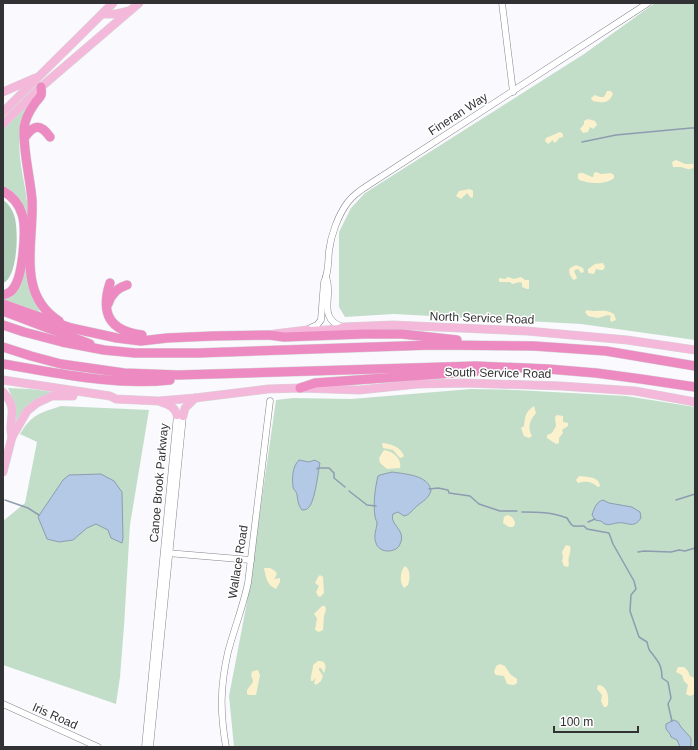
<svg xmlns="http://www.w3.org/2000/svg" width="698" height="750" font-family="Helvetica,sans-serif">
<rect width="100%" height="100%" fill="#fafafe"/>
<g fill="#c2dec9">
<path d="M655,3H695V340L581,324L394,314L345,317L339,307V232L351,208L365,193L584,54Z"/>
<path d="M33,100C29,109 23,119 21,129C15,158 28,187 28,215L20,203L3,187V129Z"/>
<path d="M26,259L31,289L40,312L3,301V299Z"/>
<path d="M8,388L30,389L62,393C38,394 29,401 16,421L15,420V404Z"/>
<path d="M471,389L516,390L626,396L695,407V747H234L229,696L247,602L276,400L293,398L351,399Z"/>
<path d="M61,406L149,410L130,525L124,626L120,677L116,704L3,665V521L25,503L37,442L20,434C32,414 40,413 61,406Z"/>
</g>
<path fill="#aeccb5" d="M3,200C8,203 12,209 14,215C19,228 18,278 3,283Z"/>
<g fill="#fbf1cc">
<path d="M607,91H611L613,94C610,101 606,103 599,102C595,101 593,103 591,98L595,95L600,97H604Z"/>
<path d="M588,119L595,121L597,125L593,129L590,127L588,132L583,133L580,129L584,124V121Z"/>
<path d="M560,132L563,134V137L559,138L557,141L554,143L553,140L548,144L545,141L546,138Z"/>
<path d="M676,160L685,164H693L694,167C688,172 685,167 679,167C677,167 675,167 673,167L672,162Z"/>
<path d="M596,172L601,174L611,173L614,175V178C607,185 586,184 578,179V175L579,173H583L592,177H593L594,173Z"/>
<path d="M470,189L473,191V197L471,198L467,193L461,199L456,196L459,191Z"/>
<path d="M603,263L605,267L603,270H600L596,269L594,274L588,273V269L595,264Z"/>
<path d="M576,265L583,268L584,272L581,273L578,269L575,270L574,271L577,278L574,280C570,277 568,271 570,268Z"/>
<path d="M508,277L514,279L521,277L525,280H529V289H527L522,287V283L520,282L512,284L510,282H499V278L505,279Z"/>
<path d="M587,310C598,313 603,308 614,314L616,320L611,322L610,319L611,316L608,315L598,318L588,316L585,312Z"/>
<path d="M534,406L536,413C530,420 527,427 532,436L529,438L524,436L521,428L524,426C525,417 525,412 534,406Z"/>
<path d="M557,415L563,416V422L568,423V426L562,430L563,433L559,438V443L556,444L547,438V435L552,433L556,426L555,417Z"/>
<path d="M383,443C391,444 401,447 404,456L403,457L400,458L393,450L383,448L382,444Z"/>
<path d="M384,450C392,451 402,458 400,468L387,469L380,463L379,458Z"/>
<path d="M579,476C586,477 599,476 600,486L598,487C591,481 586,481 578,483L576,480Z"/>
<path d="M507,515C512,516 515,520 515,524L513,527H509L503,523L504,517Z"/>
<path d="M566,545L570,546C572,552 567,557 569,564L568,567L564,566L562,561L563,557L562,552Z"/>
<path d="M405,566C411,570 410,579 408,585L404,588C399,582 400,571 405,566Z"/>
<path d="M264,568H270L275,571L277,574L274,579L280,578V582L276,589C267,585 266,578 264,568Z"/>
<path d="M320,575L323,577L324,593L320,597L318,596L316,592L319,586L315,583L318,577Z"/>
<path d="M322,606H325L326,610L324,616L323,630L319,632L315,630L317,618L314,614Z"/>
<path d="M318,661C326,660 327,666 324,673L321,668H319V670L323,676L321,681L316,685L314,683L316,677L313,681H311C310,678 313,670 313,665Z"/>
<path d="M500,664L505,666L510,674L517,679V683L514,685L507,684L504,676L496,675L494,672L496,666Z"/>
<path d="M678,667H684L688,671L690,676L695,678V694L690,696L686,694L688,685L684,681L682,675L676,672Z"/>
<path d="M258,670L260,675L256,695H249L247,694V690L253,682C253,678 249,675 253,671Z"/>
<path d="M598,685C608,686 609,697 608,705L606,707H604L601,701L602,695L597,689Z"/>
</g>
<g fill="#b4c9e5" stroke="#8d9cb0">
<path d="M299,460L309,462L315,460L320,463C318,472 315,503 308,508C306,510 304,510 302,510C298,505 298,501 297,495C297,491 293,490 293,487C292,478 292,467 299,460Z"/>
<path d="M392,472C405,474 429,475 431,491C428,499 423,501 417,506C412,510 410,515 404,516L398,512L393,514C389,525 407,530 400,544C398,549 393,551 388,551C383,551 377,548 376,543C373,536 377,528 377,522C376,520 375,518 375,516C373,504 375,488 378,476L380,475Z"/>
<path d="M101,474L114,481L122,492L123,538L122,543L111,538L108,530L96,524L87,528L73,540L59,542L47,539L38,517L63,480L69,475Z"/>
<path d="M603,500L609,503L632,507L640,512L641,518C633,530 627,521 617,523C610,524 607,527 601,521L595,520L592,515C594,509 596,502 603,500Z"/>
<path d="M674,720L678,722L681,727L691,738V745L689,747H680L677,740L671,737L670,734L666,729V724Z"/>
</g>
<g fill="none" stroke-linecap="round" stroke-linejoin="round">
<g stroke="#8d9cb0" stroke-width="1.5">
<path d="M582,142L616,135L691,128H695"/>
<path d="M317,469L318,468H329L334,473V478L345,487"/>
<path d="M429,489L438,488L448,490L449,493L470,496L479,504L500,511H517"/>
<path d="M349,491L367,505L376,506"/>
<path d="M5,500L28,508L39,515"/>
<path d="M676,500L695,494"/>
<path d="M522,512C537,512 552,512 567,518C573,528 572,526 584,526L587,529L609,533L613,544L634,581L636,589L631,595L630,611L639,637L647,642C648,645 648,649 650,651C658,661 662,665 662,678L668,682L671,698L668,704L672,721H671"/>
<path d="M588,522L595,519"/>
<path d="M638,552L644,551L671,552L679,550L685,551L695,548"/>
</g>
<g stroke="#85868d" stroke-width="7">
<g id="minor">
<path d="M502,3L513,92"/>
<path d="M326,277C334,296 316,318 343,327"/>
<path d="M308,329L317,325L321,320L324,282C329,272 328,261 329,251C331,235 338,215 348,202C354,194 362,189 370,184L648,3"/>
<path d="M167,553L251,560"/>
<path d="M3,704L98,747"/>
<path d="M145,747L177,415L183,416L150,747"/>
<path d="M226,747C220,712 220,687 228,652C234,629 243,607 248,583L270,401"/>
</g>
</g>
<g stroke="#d6d6d7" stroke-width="9">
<g id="major">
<path d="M102,14H116L129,11"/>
<path d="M3,92L35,78"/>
<path d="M3,112L113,3"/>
<path d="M3,124L41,87L139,3"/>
<path d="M274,334L307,330L311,331L339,329L343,327L393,325L527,331L627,340L695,350"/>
<path d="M3,380L110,396L116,399L159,401L195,398L268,389L300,388L359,390L418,384L465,383L561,386L635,391L695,402"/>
<path d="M3,392C20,410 7,419 12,437"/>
<path d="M161,402C169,404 175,407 177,415"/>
<path d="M183,416L185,408L195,398"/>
<path d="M3,472L12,437L27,411L37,403L52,396H73"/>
</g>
</g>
<g stroke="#d6d6d7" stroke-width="10">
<g id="highway">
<path d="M41,87C41,89 42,93 41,95C40,98 37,100 35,103C30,110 25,119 24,128C23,152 30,176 32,200C34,243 16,294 59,321"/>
<path d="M25,137C34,124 41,124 50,137"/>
<path d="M3,191C12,196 19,204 22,214C27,228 23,277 13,289C11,292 7,294 3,295"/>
<path d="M110,283C100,314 110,331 142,335"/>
<path d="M3,304L71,328L117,338L141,341L167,338L213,336L269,335L284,337L364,334H402L457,340"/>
<path d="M108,304C111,294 117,288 127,285"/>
<path d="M3,311L90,344"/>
<path d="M3,325L24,332L62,342L104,350L135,353H198L432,345L534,346L606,351L695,366"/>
<path d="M3,347L31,356L61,364L124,373L178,375L476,366L548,369L596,373L641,379L695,387"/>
<path d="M3,364C58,373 114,386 170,380"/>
<path d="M300,388L315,383L481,371"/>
</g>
</g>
<use href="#minor" stroke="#fff" stroke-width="6"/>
<use href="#major" stroke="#f4b9da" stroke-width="8"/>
<use href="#highway" stroke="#ed8ac2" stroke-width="9"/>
</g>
<g text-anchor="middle" stroke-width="3" stroke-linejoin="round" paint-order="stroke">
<g font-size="12" fill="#323235" stroke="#fff">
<text transform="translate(458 114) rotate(-33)" y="4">Fineran Way</text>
<text transform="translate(482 318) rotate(2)" y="4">North Service Road</text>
<text transform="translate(498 373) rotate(1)" y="4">South Service Road</text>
<text transform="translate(159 483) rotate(-85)" y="4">Canoe Brook Parkway</text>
<text transform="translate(238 562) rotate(-81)" y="4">Wallace Road</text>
<text transform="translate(55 716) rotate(24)" y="4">Iris Road</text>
</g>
</g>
<rect width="698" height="750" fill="none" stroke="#323235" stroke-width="8"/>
<path d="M554 726v6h84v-6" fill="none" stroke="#323235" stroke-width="2"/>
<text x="560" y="726" font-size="12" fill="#323235" stroke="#ffffff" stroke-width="3" paint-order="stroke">100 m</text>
</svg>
